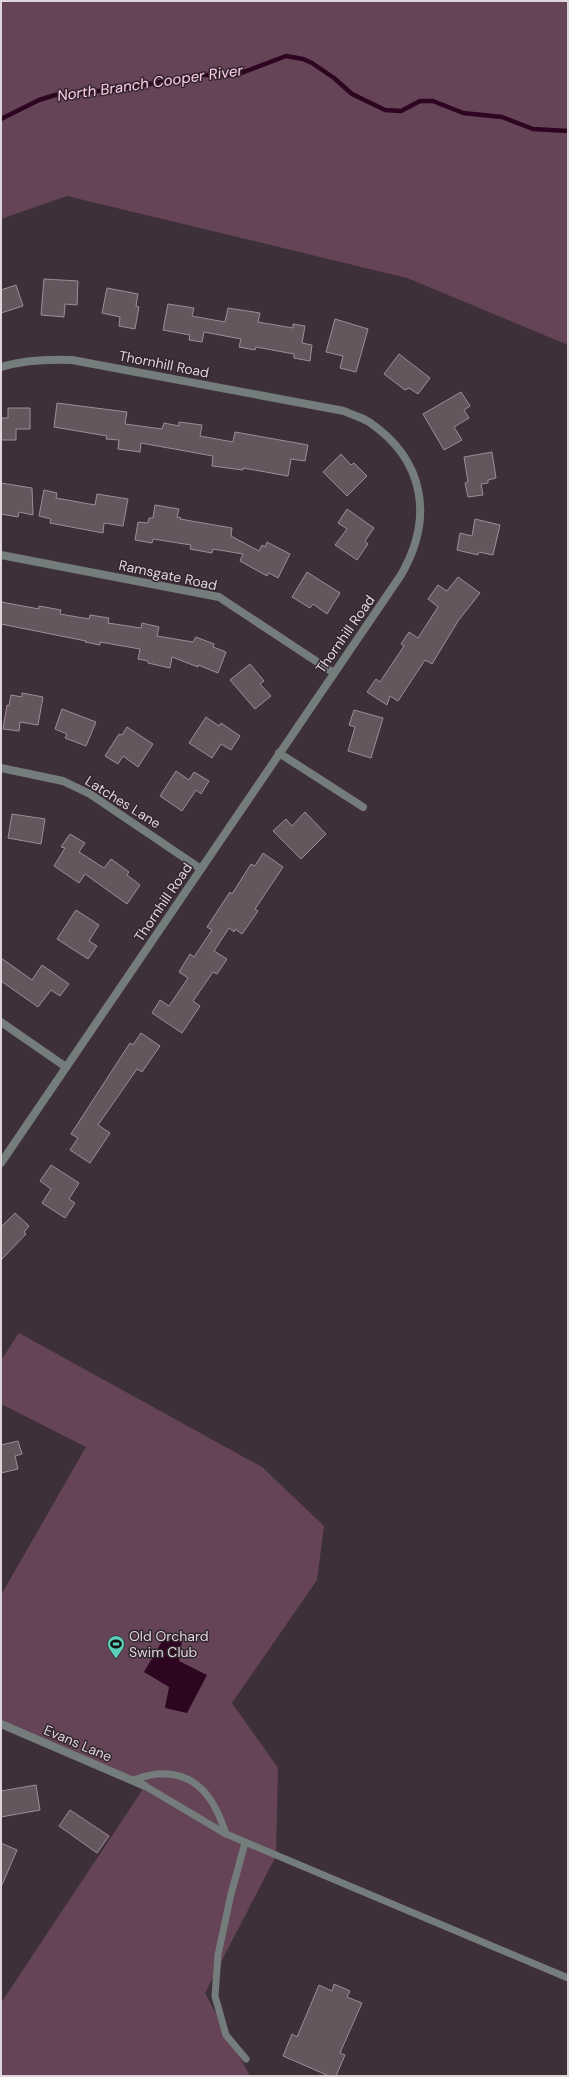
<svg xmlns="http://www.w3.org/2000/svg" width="569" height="2077" font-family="'DM Sans',sans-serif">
<rect width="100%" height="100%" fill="#3e3038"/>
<g fill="#644456">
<path d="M1,1H568V345L407,278L67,196L1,219Z"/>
<path d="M19,1333L262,1467L324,1526L317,1580L232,1703L278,1768L276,1856L205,1993L250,2076H1V2003L145,1786L1,1724V1595L86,1447L1,1404V1360Z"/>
</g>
<path fill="#2e0520" d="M164,1638L182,1642L179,1661L207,1675L187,1713L165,1708L169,1687L144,1672Z"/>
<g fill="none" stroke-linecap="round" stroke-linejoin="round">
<path stroke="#2e0520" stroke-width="4.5" d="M1,119L39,100L55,95L120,89L202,75H236L286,56L303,59L312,63L334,78L352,94L385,110L401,111L420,101H433L463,113L502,117L533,129L568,131"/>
</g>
<g fill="#65555d" stroke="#9f8d96">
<path d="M44,279L78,281L77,305L65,304L64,317L41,315Z"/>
<path d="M16,285L23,306L1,313V290Z"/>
<path d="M107,288L138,294L136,306L139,307L135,329L119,326L120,317L102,313Z"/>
<path d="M168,304L194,308L192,316L225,322L228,308L260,313L258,322L293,328V324L305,326L302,343L312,345L310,361L294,358V354L256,347L255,350L239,347L241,339L204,332L202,342L189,340L190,335L163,330Z"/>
<path d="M335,319L368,329L356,372L340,368L343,356L326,352Z"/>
<path d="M399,354L430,378L418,394L409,388L405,390L384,374Z"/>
<path d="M461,392L470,406L464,410L469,418L454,427L462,440L444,450L423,414Z"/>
<path d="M57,403L127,412L125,424L162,429L164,423L179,426V422L202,425L200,436L233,442L235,432L308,445L305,461L291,459L288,476L243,468V470L212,466L213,456L141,443L140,452L118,449L119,440L106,439L107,436L54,427Z"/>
<path d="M8,408H30V429H16V440H1V418H8Z"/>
<path d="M492,452L496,478L488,480V483L481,484L483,495L468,497L465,483L468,482L464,457Z"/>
<path d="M341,454L351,465L354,463L367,476L347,496L323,472Z"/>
<path d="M1,483L32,488L33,515L19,512L18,517L1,514Z"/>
<path d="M44,490L57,493L56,498L95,505L97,494L128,499L123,526L104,523L103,533L50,523L51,519L39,516Z"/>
<path d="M155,505L179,509L177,517L181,518L180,519L232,528L231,536L259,551L262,545L265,547L267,542L290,554L278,578L269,573L267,576L240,561L243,554L213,549L212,553L190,549L191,545L153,539L152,543L135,540L138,522L148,523L149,518H153Z"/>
<path d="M347,509L374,528L365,541L368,544L357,560L335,545L347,529L338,523Z"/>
<path d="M475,519L500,525L493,555L479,552L478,555L457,550L460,533L472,536Z"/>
<path d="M307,572L340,593L327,614L313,604L310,608L292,597Z"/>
<path d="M458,577L480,593L458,621L432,664L425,660L398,701L390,696L387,705L367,692L376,679L380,682L404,646L401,644L409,632L418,638L438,607L428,599L438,585L447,591Z"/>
<path d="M1,602L39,609V606L61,610L60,614L89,619L90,615L109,618L108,623L141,628L142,623L159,627L157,636L193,642L196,637L214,644L213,647L226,652L218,673L198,665V667L172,657L170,668L148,663V661L138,659L140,649L100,642V645L85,642L86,641L1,624Z"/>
<path d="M250,664L264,681L260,684L271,696L255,709L230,680Z"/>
<path d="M22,693L43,697L38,725L20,722L19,731L3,729L7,705L9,706L11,695L22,697Z"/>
<path d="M62,709L96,722L86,746L65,738L67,734L55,729Z"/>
<path d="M354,710L383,718L371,758L348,751L355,727L349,725Z"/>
<path d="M206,717L219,726L221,723L240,736L231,750L221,744L212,758L189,743Z"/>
<path d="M127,727L153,744L138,767L123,756L118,764L105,756L119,734L122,735Z"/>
<path d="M176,771L189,780L194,772L209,781L201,794L196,790L182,811L160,796Z"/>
<path d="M305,812L326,834L301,859L273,831L286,819L292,826Z"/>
<path d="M12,814L45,819L41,844L8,838Z"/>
<path d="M70,834L85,843L79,852L104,868L111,859L129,872L127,875L140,885L127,904L85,874L79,883L54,866L65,848L61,847Z"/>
<path d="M263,853L283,867L255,909L258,911L242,934L235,929L234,932L229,928L214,951L227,959L217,974L213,972L193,1001L200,1006L182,1033L152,1013L160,1000L169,1006L188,978L179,972L190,954L194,957L212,930L207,927L230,892L232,894L251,864L255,866Z"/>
<path d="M76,910L99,925L89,941L97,946L88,959L57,939Z"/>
<path d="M1,958L32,980L42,965L69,984L60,996L51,990L38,1007L1,981Z"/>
<path d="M141,1033L160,1046L142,1072L137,1069L98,1125L110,1133L90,1163L70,1150L78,1138L71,1134L130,1043L133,1045Z"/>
<path d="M51,1165L79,1183L69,1199L75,1203L65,1218L42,1203L51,1189L40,1181Z"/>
<path d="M15,1213L29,1226L24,1232L26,1234L1,1260V1227Z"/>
<path d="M18,1441L22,1454L15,1456L18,1469L1,1473V1445Z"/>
<path d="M36,1785L40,1810L1,1817V1791Z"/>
<path d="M70,1810L109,1836L97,1853L59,1826Z"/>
<path d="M1,1843L17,1850L1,1887Z"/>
<path d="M334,1984L350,1991L347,1997L362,2003L340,2053L345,2055L336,2076H329L283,2056L292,2034L297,2037L319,1985L332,1991Z"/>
</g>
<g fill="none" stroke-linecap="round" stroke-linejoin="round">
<g stroke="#747d7b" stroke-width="7">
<path d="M132,1780C140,1778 149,1775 157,1774C198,1771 215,1800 226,1834"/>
<path d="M145,1786L226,1834L568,1978"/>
<path d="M245,1843L231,1894L218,1955L215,1996L226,2035L246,2059"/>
</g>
<g stroke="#747d7b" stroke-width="8">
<path d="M1,367C24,360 48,359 72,360L344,411C352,415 362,417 369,422C425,460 434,518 401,575L1,1163"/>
<path d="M1,555L219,597L334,673"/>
<path d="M279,753L363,807"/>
<path d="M1,768L63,781L90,794L201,869"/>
<path d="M1,1022L66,1067"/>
<path d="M1,1724L145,1786"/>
</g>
</g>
<defs>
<g id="stadium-pin" transform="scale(0.9)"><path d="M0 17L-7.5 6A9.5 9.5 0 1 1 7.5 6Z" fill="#5cceba" stroke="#34262e"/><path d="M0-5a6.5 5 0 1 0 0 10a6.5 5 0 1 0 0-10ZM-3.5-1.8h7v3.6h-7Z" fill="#111"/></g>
</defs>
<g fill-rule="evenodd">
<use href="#stadium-pin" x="116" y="1644"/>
</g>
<g text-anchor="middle" stroke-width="3" stroke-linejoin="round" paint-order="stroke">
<g font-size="14" fill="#dfd6db" stroke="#34262e">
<text transform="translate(164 364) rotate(11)" y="5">Thornhill Road</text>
<text transform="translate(168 575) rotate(12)" y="5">Ramsgate Road</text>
<text transform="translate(345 634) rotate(-55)" y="5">Thornhill Road</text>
<text transform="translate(123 802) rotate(32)" y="5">Latches Lane</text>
<text transform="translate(163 902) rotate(-56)" y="5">Thornhill Road</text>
<text transform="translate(78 1743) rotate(23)" y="5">Evans Lane</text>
</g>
<g font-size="14" fill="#dfd6db" stroke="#34262e" text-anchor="start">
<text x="129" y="1641">Old Orchard<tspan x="129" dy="16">Swim Club</tspan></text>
</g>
<g font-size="15" font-style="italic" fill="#fdcde7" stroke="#34262e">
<text transform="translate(150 83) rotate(-8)" y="5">North Branch Cooper River</text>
</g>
</g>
<rect width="569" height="2077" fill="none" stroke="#dfd6db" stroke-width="4"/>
</svg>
